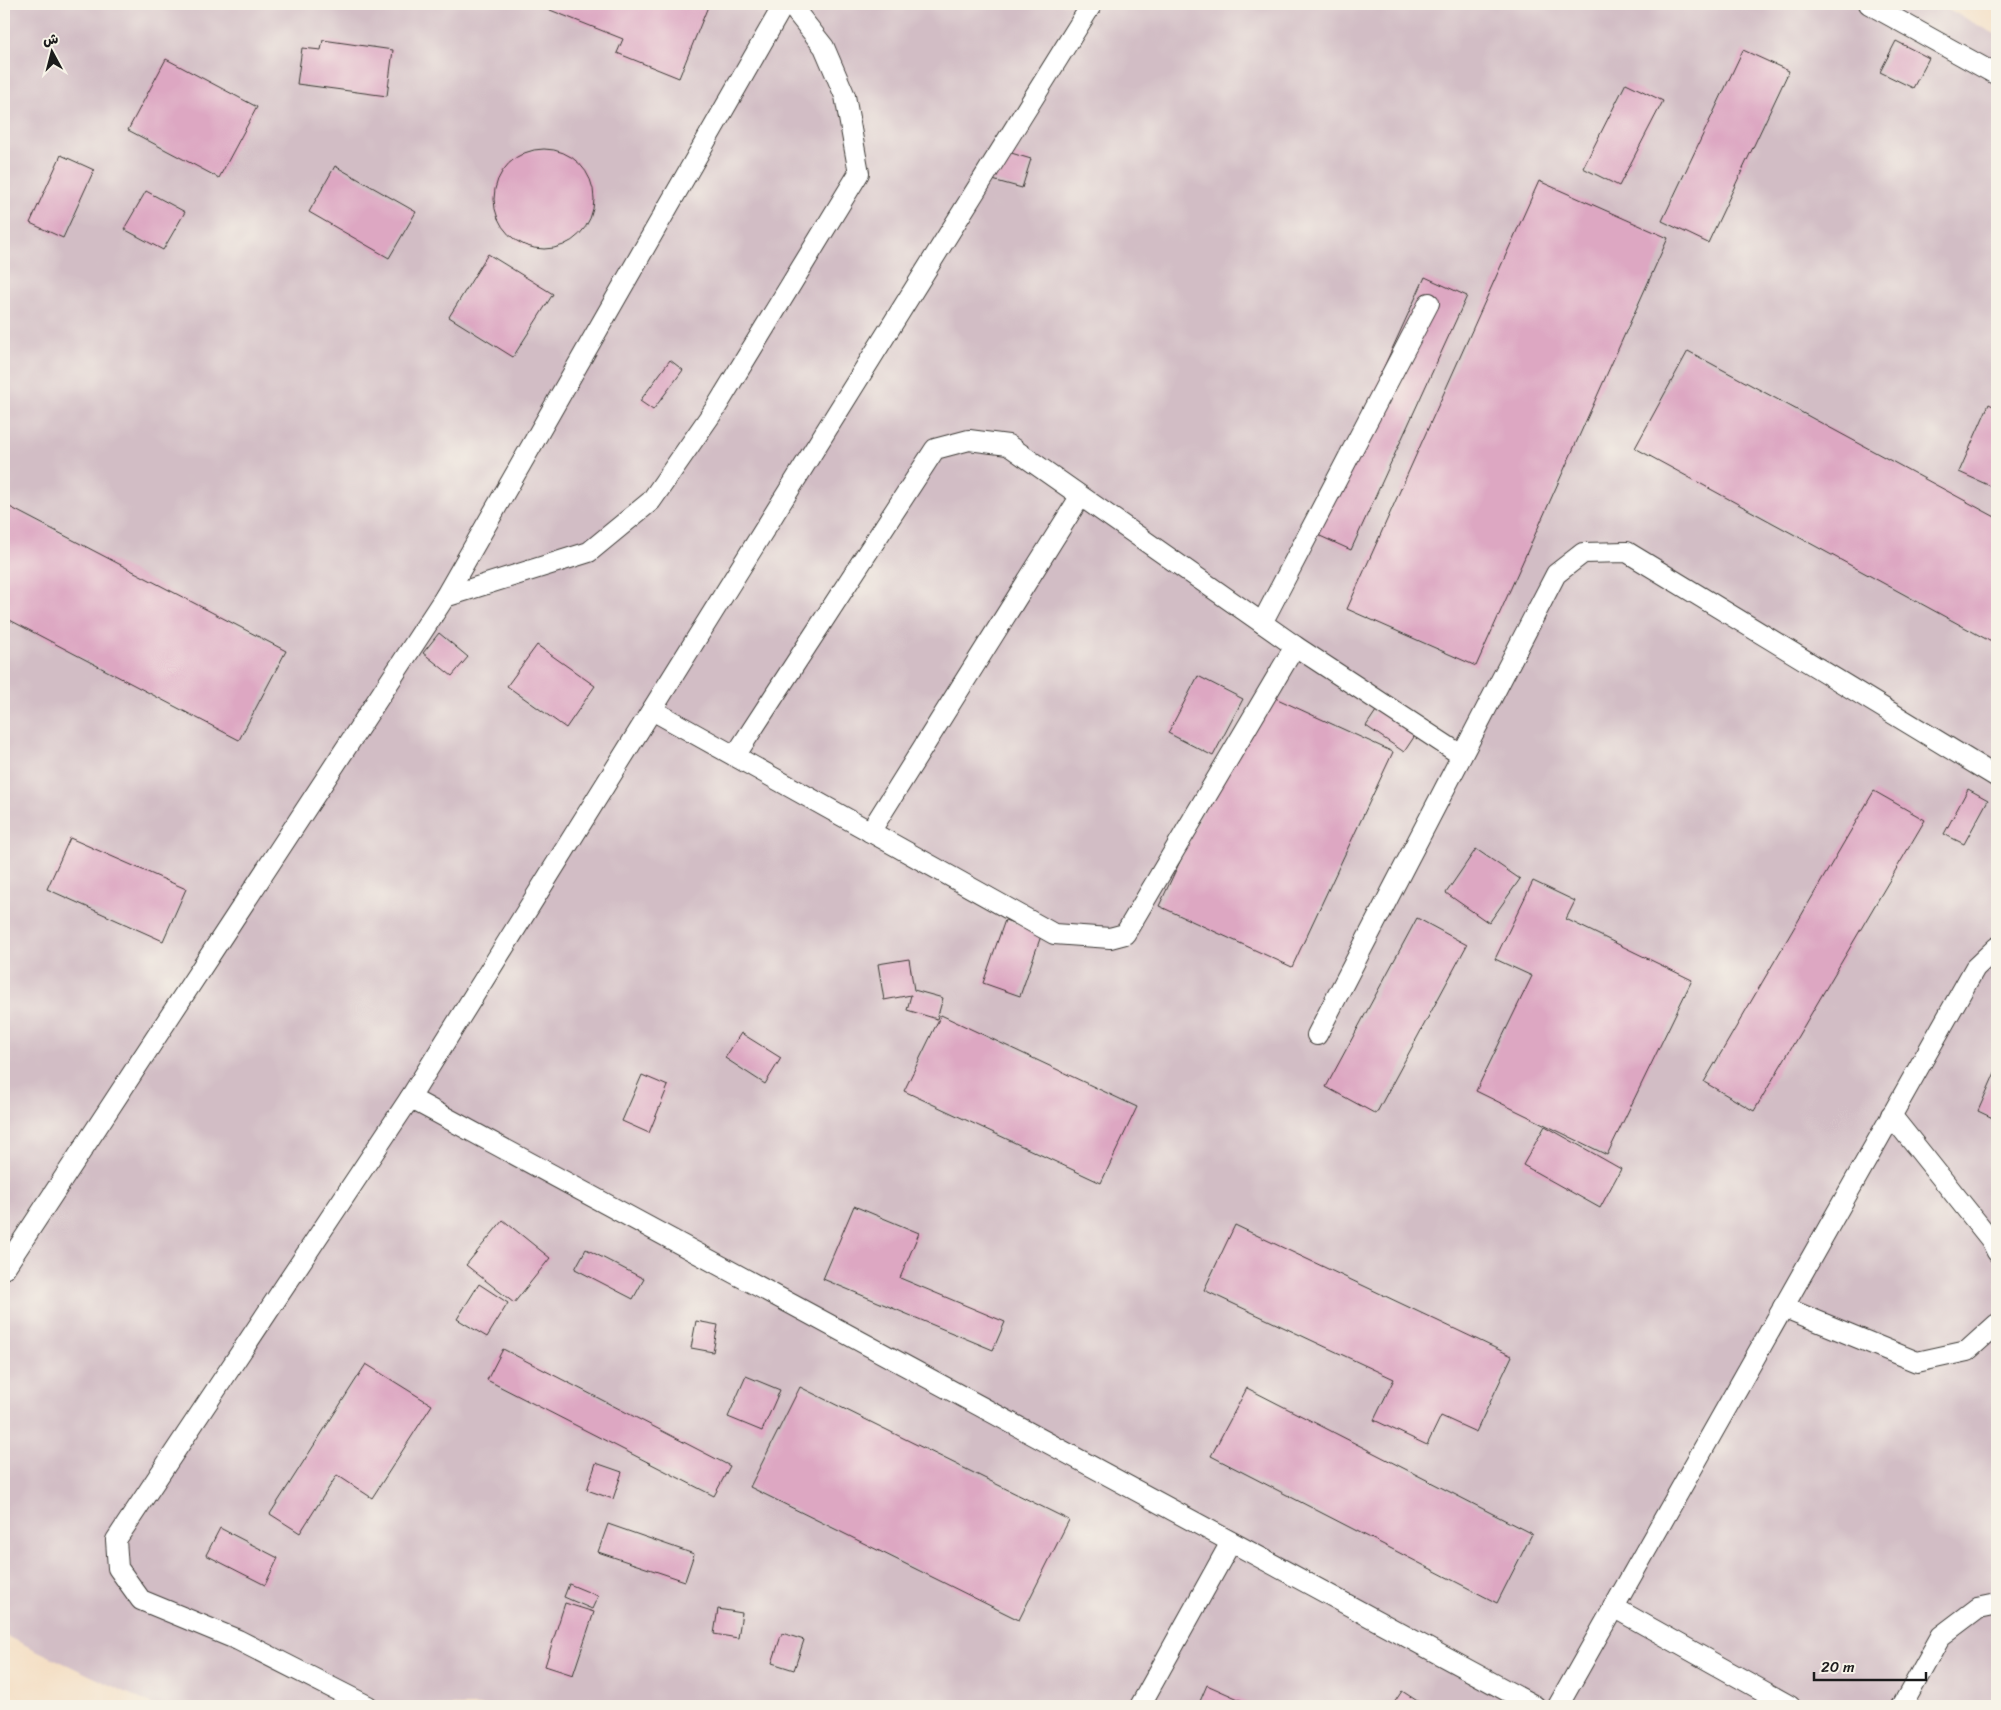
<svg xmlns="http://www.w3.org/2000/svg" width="2001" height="1710" font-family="Sriracha,'Playpen Sans Arabic',sans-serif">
<rect width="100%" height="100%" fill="#f7f3e8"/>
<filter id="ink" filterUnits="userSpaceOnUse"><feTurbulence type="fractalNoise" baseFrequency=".02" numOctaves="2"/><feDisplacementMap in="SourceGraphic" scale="10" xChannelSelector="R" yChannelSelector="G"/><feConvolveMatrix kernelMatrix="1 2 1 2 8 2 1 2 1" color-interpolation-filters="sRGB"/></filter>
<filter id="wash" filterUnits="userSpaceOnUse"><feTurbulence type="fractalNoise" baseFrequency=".0096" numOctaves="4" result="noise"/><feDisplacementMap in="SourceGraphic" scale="20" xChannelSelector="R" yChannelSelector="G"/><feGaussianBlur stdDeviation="1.12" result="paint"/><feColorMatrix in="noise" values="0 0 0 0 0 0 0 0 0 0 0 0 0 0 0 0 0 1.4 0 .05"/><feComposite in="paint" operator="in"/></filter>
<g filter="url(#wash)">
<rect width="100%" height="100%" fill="#f4dfc5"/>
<path fill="#d2bdc5" d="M4,4H1938L1997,35V1706H155L4,1635Z"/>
<g id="blocks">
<g fill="#dda7c2">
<path d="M535,4H709L679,78L617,53L623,39Z"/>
<path d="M323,40L393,50L387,96L297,84L302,48L321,50Z"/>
<path d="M1896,41L1929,58L1913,88L1880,72Z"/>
<path d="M1743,50L1789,71L1708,243L1662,221Z"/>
<path d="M166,59L257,107L219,178L128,130Z"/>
<path d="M1626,83L1663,101L1619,186L1583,168Z"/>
<path d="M998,149L1031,159L1022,188L989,179Z"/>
<circle cx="544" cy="199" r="50"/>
<path d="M61,155L94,170L63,238L30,223Z"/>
<path d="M335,166L416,212L389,258L309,212Z"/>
<path d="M1539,181L1668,238L1476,666L1347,609Z"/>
<path d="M146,191L185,212L163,250L124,229Z"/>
<path d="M488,254L553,294L513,357L449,317Z"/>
<path d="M1425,277L1467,296L1351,550L1309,531Z"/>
<path d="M1688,351L1997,518V645L1635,448Z"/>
<path d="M670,360L683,370L653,410L640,401Z"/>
<path d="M1989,404L1997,408V489L1959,472Z"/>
<path d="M4,504L286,651L239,740L4,617Z"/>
<path d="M439,633L468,657L452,676L423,653Z"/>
<path d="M537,645L595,686L566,728L507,686Z"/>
<path d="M1198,676L1243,699L1213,756L1168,733Z"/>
<path d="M1260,691L1393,752L1292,967L1159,906Z"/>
<path d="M1378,708L1416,734L1404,752L1366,726Z"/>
<path d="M1968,789L1988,800L1964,844L1944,834Z"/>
<path d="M1874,791L1925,820L1754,1111L1704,1082Z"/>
<path d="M70,838L186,889L163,941L47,889Z"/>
<path d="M1476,849L1520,879L1489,923L1446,893Z"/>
<path d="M1533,881L1575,901L1566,919L1692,980L1607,1155L1476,1091L1532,976L1495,959Z"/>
<path d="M1417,918L1467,945L1376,1114L1326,1087Z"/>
<path d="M1005,920L1042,933L1020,996L983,983Z"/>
<path d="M909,959L914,990L943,998L937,1019L907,1010L911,995L884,1000L878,964Z"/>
<path d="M941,1015L1137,1107L1101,1183L904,1091Z"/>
<path d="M741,1033L781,1058L765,1084L725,1058Z"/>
<path d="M1997,1068V1120L1978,1111Z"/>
<path d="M642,1075L668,1086L649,1133L622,1121Z"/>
<path d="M1545,1126L1621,1169L1600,1208L1523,1165Z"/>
<path d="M854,1206L919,1233L900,1278L1005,1322L993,1350L823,1279Z"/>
<path d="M503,1220L550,1258L514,1303L466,1265Z"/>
<path d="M1235,1225L1512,1356L1476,1432L1441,1416L1427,1445L1374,1420L1394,1379L1204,1290Z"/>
<path d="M586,1249L644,1279L633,1299L575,1269Z"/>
<path d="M479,1284L508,1303L487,1337L457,1319Z"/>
<path d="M696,1321L718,1325L713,1352L691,1348Z"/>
<path d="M503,1349L730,1466L714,1496L487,1380Z"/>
<path d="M366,1364L432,1405L372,1498L337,1475L300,1533L270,1514Z"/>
<path d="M746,1376L780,1390L762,1431L728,1417Z"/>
<path d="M800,1387L1069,1520L1019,1620L750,1487Z"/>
<path d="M1247,1388L1532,1534L1497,1603L1211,1456Z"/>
<path d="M596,1463L622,1472L613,1499L587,1490Z"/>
<path d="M608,1524L694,1554L685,1581L598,1552Z"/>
<path d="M220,1528L278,1558L265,1585L206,1555Z"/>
<path d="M569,1584L598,1596L592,1609L564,1597Z"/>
<path d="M565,1603L594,1612L573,1675L545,1666Z"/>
<path d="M718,1609L742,1613L738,1638L714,1634Z"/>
<path d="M782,1633L804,1640L794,1670L772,1663Z"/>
<path d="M1207,1685L1254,1706H1198Z"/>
<path d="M1402,1691L1425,1706H1392Z"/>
</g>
</g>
</g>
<g filter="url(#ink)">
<use href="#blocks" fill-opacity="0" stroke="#3c3935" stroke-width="1"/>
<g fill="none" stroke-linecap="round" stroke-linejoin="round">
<g stroke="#3c3935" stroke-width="22">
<g id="lane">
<path d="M1869,4L1997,75"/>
<path d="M445,597L589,552L651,501L715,409L859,173L845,96L824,47L790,4"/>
<path d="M1262,623L1429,303"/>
<path d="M652,710L1054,934L1110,938L1125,934L1295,646"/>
<path d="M735,756L935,449L969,440L1008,445L1295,646L1461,755"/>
<path d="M870,832L1080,497"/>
<path d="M1317,1035L1556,574L1583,553L1627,552L1997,777"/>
<path d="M410,1098L1535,1706"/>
<path d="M1891,1115L1991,1240L1997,1252"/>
<path d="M4,1269L445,597L784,4"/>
<path d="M1783,1307L1917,1362L1967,1351L1997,1324"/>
<path d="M1613,1607L1790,1706"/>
<path d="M368,1706L238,1640L141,1600L118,1568L116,1540L410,1098L1092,4"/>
<path d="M1140,1706L1231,1542"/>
<path d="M1558,1706L1975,968L1997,947"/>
<path d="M1902,1706L1941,1636L1978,1608L1997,1604"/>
</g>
</g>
<use href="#lane" stroke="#fff" stroke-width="20"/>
</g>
</g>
<rect width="2001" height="1710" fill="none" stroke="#f7f3e8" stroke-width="20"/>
<g transform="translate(52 52) rotate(353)" stroke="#f7f3e8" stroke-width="4" paint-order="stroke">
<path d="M0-4L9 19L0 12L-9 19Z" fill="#1c1c1c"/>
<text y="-8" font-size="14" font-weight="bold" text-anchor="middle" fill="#1c1c1c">ش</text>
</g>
<path d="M1814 1672v8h112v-8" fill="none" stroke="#1c1c1c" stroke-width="2.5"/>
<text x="1821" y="1672" font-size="15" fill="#1c1c1c" stroke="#f7f3e8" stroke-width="4" paint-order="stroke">20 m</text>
</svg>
